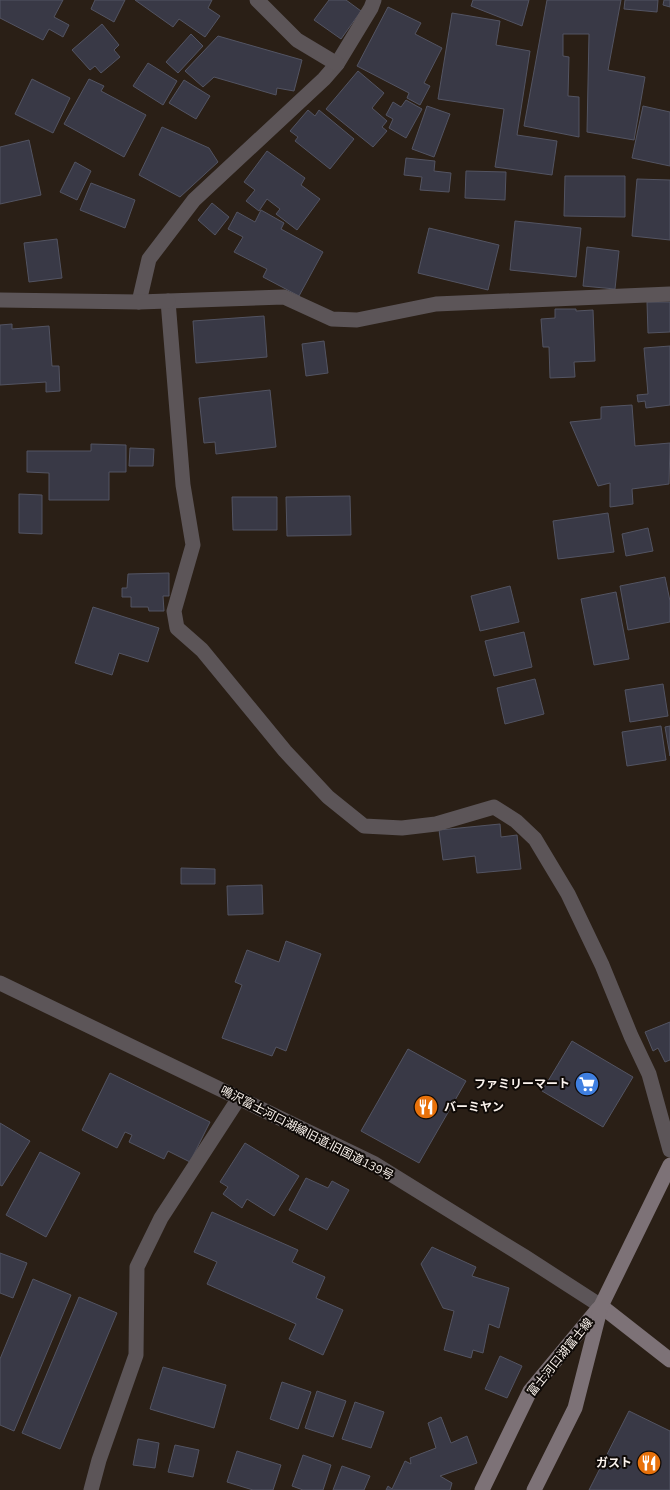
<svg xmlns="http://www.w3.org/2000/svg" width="670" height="1490" font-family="'Nunito Sans','Noto Sans JP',sans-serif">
<rect width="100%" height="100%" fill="#2a1f16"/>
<g fill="#393946" stroke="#535462">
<path d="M0,0H63L54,17L69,25L63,37L49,29L43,40L0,18Z"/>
<path d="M95,0H125L114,22L91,9Z"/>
<path d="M135,0H212L208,8L220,16L205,37L179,19L173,27Z"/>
<path d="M329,0H346L361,11L341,39L314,20Z"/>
<path d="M473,0H529L522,26L471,6Z"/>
<path d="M547,0H621L608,70L645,77L634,140L587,132L589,34H563V56L569,57L568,96L579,97V137L524,126Z"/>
<path d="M625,0H658L657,12L624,9Z"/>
<path d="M664,0H670V7L663,5Z"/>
<path d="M388,7L421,23L415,34L442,48L424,83L430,86L420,105L407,98L409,93L357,66Z"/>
<path d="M452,13L500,21L496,45L530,51L517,135L557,141L552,175L495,167L504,109L438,99Z"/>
<path d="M102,24L119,45L114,50L120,57L101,73L95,66L90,70L72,50Z"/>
<path d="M191,34L203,46L178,73L166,62Z"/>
<path d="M218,36L302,60L294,91L277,88L276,95L214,77L203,87L185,71Z"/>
<path d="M148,63L177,81L163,105L133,86Z"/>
<path d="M358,71L384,93L372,108L387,121L382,127L387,131L373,147L326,109Z"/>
<path d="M32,79L70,98L53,133L15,114Z"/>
<path d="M89,79L104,86L101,91L146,115L124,157L64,124Z"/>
<path d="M184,80L210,96L196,119L169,103Z"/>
<path d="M406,100L422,109L406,138L389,128L393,119L386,115L393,102L401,107Z"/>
<path d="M427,106L450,114L434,157L412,149Z"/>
<path d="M643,106L670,112V166L632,158Z"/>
<path d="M308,110L315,116L319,110L354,139L330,169L295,141L298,137L290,131Z"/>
<path d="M162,127L209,148L218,162L180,197L139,175Z"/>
<path d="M29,140L41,195L0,204V147Z"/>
<path d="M267,151L305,178L301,185L320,199L297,230L276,214L280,209L267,199L259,211L246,201L255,190L244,182Z"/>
<path d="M406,158L435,161L434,171L451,173L449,192L420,190L422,177L404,175Z"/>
<path d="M75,162L91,171L77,200L60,192Z"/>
<path d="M466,171L506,172L505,200L465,198Z"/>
<path d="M565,176H625V217L564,216Z"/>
<path d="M637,179L670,180V240L632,236Z"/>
<path d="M91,183L135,200L125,228L80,210Z"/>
<path d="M212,203L229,217L215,235L198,220Z"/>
<path d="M261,210L284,223L281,229L323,252L299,296L263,277L267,269L234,252L243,237L228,229L237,212L255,222Z"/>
<path d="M515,221L581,228L576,277L510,270Z"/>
<path d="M429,228L499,245L488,290L418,273Z"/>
<path d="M57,239L62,278L29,282L24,243Z"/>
<path d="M587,247L619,251L615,289L583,286Z"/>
<path d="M647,302H670V332L648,333Z"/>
<path d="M555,309H576V311L593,310L595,361L574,362L575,377L550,378L549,347H543L541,319L555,318Z"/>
<path d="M264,316L267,357L196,363L193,321Z"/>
<path d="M12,324V329L49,326L52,366H59L60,391L46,392V382L0,385V325Z"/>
<path d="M324,341L328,373L306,376L302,344Z"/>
<path d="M670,346V405L646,408L645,401L638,402L637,395L648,394L644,348Z"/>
<path d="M270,390L276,447L216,454L215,442L204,443L199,398Z"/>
<path d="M632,405L635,446L670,443L669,484L632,489L633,504L610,507V483L598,486L570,422L601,419V407Z"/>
<path d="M91,444L126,445V472H109V500H49V473L27,472V451H91Z"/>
<path d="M130,448L154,449L153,466H129Z"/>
<path d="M19,494L42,495V534L19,533Z"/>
<path d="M350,496L351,535L287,536L286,497Z"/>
<path d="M232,497H277V530H233Z"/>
<path d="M608,513L614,552L558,559L553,521Z"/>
<path d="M648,528L653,551L626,556L622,534Z"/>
<path d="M169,573V596H163L164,611H149L148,607H131V597H122V588H127L128,574Z"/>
<path d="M665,577L670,601V622L628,630L620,586Z"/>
<path d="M510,586L519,622L480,631L471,596Z"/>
<path d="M616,592L629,659L594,665L581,599Z"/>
<path d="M93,607L159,628L148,662L119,653L112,675L75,663Z"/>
<path d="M524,632L532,667L494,676L485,641Z"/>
<path d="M535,679L544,714L505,724L497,688Z"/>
<path d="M663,684L668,716L630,722L625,690Z"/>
<path d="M661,726L666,760L627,766L622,732Z"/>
<path d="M670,726V756L665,727Z"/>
<path d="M500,824L501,837L517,835L521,869L477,873L475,856L443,860L439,830Z"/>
<path d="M181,868L215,869V884H181Z"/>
<path d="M262,885L263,914L228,915L227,886Z"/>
<path d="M286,941L321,954L286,1051L276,1047L272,1056L222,1038L242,985L235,982L247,950L279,962Z"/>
<path d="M670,1022V1060L665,1062L658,1048L653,1051L645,1032Z"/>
<path d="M572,1041L633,1077L603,1127L542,1091Z"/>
<path d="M408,1049L466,1081L419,1163L361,1131Z"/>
<path d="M110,1073L210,1122L190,1162L168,1151L164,1159L129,1142L132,1135L125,1132L117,1148L82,1130Z"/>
<path d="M0,1123L30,1141L2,1186L0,1185Z"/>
<path d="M245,1143L299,1176L274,1216L247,1199L242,1208L223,1194L228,1187L220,1182Z"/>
<path d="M40,1152L80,1173L46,1237L6,1215Z"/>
<path d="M306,1178L328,1188L332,1181L349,1190L327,1230L289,1210Z"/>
<path d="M212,1212L298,1250L292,1262L325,1277L316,1298L343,1310L323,1355L289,1339L296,1324L207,1284L217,1262L194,1252Z"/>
<path d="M432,1247L476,1267L472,1276L509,1288L499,1328L489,1324L483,1353L473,1350L471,1358L444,1350L454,1311L443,1308L421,1264Z"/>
<path d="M0,1253L27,1263L13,1298L0,1293Z"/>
<path d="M33,1279L71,1295L14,1431L0,1425V1359Z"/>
<path d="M79,1297L117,1313L60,1449L22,1433Z"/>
<path d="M500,1356L522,1366L507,1398L485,1389Z"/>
<path d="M163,1367L226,1385L214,1428L150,1409Z"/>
<path d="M282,1382L311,1392L298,1429L270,1419Z"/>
<path d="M317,1391L346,1401L333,1437L305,1428Z"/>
<path d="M355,1402L384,1412L371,1448L342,1439Z"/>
<path d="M629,1411L670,1431V1490H589Z"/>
<path d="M441,1417L451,1443L467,1436L477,1463L440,1476L452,1483L450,1490H386L388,1486L392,1489L405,1461L411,1464L410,1458L436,1448L428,1423Z"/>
<path d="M138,1439L159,1443L155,1468L133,1465Z"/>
<path d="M175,1445L199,1450L193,1477L168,1472Z"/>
<path d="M237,1451L281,1465L273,1490H253L227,1482Z"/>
<path d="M303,1455L331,1465L323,1490H303L292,1486Z"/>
<path d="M342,1466L370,1476L364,1490H333Z"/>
</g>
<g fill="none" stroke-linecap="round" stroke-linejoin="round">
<g stroke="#5c5558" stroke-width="15">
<path d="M670,294L436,304L357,320L332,319L284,297L168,301L183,485L193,545L174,611L177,628L202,650L285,751L328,797L364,826L402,828L436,824L494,807L516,821L535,839L568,894L602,965L631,1036L649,1074L670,1150"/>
<path d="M139,302L149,259L194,200L324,79L337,64L371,8L374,0"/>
</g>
<g stroke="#5c5558" stroke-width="15">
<path d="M257,0L297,40L337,64"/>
<path d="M0,300L139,302L168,301"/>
<path d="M91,1490L99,1460L136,1355L137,1267L161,1218L239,1098"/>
</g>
<path stroke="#5c5558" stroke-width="15" d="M0,983L373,1163L525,1257L601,1306"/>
<g stroke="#7d7277" stroke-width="15">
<path d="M601,1306L670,1360"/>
<path d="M482,1490L530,1391L598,1309"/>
<path d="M534,1490L575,1408L601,1306L670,1165"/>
</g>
</g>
<defs>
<g id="supermarket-disc" transform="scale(1.25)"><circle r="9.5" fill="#3f7fe0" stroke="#0f0a07"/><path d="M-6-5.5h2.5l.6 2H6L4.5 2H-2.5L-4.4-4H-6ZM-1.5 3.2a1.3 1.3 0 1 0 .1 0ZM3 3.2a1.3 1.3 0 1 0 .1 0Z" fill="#fff"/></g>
<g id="restaurant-disc" transform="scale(1.25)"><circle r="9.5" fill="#e8710a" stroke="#0f0a07"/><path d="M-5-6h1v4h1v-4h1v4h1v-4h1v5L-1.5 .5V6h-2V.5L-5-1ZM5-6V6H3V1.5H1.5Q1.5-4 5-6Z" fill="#fff"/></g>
</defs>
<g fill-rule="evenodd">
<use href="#supermarket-disc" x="587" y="1084"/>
<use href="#restaurant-disc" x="426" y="1107"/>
<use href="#restaurant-disc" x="649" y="1463"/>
</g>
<g text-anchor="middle" stroke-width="4" stroke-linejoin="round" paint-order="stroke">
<g font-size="12" font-weight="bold" fill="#fbf3ed" stroke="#0f0a07" text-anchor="end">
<text x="570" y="1088">ファミリーマート</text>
<text x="444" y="1111" text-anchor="start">バーミヤン</text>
<text x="632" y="1467">ガスト</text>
</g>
<g font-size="12" fill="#fbf3ed" stroke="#0f0a07">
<text transform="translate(307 1133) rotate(27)" y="4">鳴沢富士河口湖線旧道;旧国道139号</text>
<text transform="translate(560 1357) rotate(-51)" y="4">富士河口湖富士線</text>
</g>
</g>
</svg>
